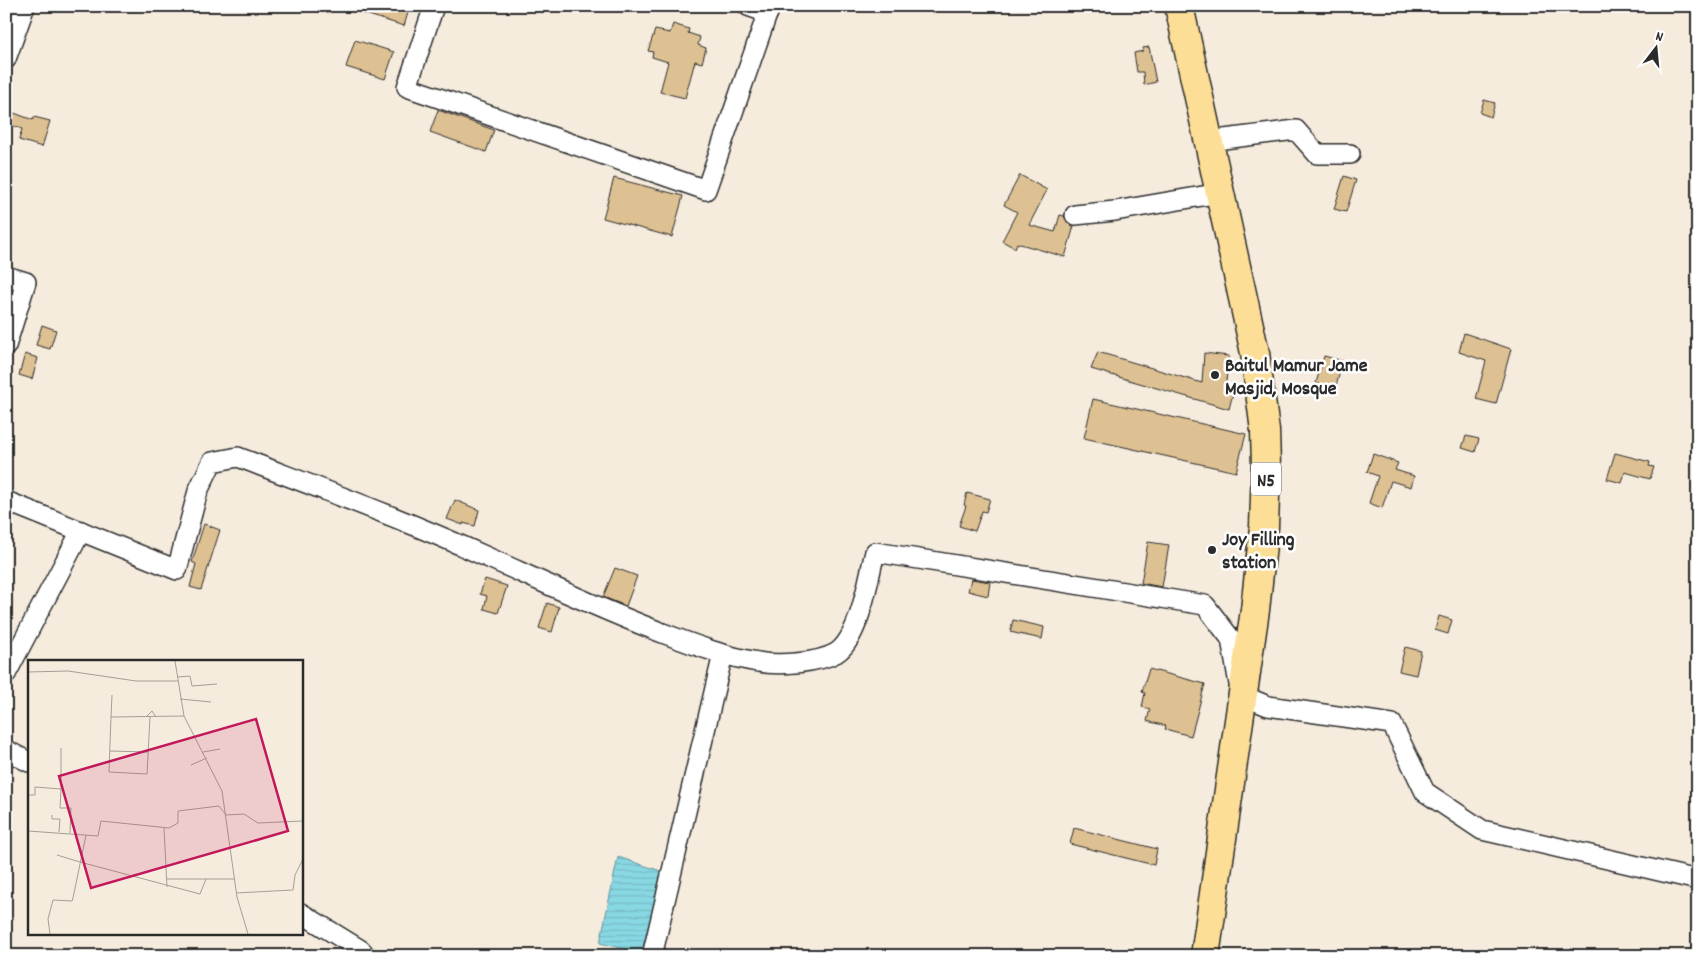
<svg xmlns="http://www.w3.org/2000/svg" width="1704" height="962" font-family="Dekko,sans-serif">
<defs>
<pattern id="water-rules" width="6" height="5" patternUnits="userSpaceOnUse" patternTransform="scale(1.25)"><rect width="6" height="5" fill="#88d8e4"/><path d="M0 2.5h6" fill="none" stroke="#76bac4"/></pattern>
</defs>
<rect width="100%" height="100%" fill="#f5ecde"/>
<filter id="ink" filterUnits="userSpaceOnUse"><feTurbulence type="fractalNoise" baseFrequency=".02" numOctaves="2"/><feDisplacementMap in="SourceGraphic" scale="10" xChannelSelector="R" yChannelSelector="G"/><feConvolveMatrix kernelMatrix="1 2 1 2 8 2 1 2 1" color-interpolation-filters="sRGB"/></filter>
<g filter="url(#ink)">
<path fill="url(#water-rules)" stroke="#63939a" d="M618,857L664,872L641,953L600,943Z"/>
<g fill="#dec192" stroke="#2b2b2b">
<path d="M349,6H410L404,26L349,9Z"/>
<path d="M673,24L689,29L688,33L700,37L698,45L706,48L702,63L695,61L685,98L660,92L668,62L652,57L653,52L648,51L655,30L670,33Z"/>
<path d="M355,40L394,52L385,79L346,67Z"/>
<path d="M1149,47L1156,82L1144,85L1143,72H1137L1134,53L1143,51V48Z"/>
<path d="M1484,100L1495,103L1491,117L1480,113Z"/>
<path d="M6,110L33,120L34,117L50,121L42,147L19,140L22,129L6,123Z"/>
<path d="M438,110L494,130L486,152L430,132Z"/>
<path d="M1020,175L1047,190L1029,225L1055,232L1060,215L1064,216L1070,225L1074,226L1065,257L1017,243L1015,248L1002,241L1017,212L1004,205Z"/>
<path d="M1344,176L1356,180L1346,212L1334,209Z"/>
<path d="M614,178L683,196L672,237L603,218Z"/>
<path d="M42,325L56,330L50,349L36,345Z"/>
<path d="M1464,333L1511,349L1496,404L1476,399L1486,361L1459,352Z"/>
<path d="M1098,352L1202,383L1204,353L1229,356L1225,390L1233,393L1229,409L1091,369Z"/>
<path d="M25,354L38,358L32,379L19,375Z"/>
<path d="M1324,356L1343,361L1335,389L1316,383Z"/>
<path d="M1093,399L1246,434L1236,472L1084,438Z"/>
<path d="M1466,436L1479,439L1475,452L1462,448Z"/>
<path d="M1615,453L1650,462L1649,466L1654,467L1650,479L1625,472L1622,483L1607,479Z"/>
<path d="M1373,454L1398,463L1395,470L1414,476L1411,487L1391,481L1382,508L1369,503L1378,476L1367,472Z"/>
<path d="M967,493L990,499L986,512L982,511L975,531L959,526L966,506L964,505Z"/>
<path d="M455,500L479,510L475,526L463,523V525L447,519Z"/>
<path d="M204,524L220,530L201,590L190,587L196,564L192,562Z"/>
<path d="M1148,542L1169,545L1162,587L1141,583Z"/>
<path d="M615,568L637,576L626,606L603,597Z"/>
<path d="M485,579L507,586L498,613L484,609L487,596L480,594Z"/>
<path d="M971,579L990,582L988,596L968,591Z"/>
<path d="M547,603L559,607L552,632L539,628Z"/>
<path d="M1439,616L1452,620L1448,634L1435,630Z"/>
<path d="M1013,620L1044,627L1042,639L1010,632Z"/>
<path d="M1405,647L1421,651L1416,675L1399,671Z"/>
<path d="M1149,669L1205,684L1191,736L1165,729L1166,726L1147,721L1150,709L1142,707L1145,693L1142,692Z"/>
<path d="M1074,828L1157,849L1154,865L1070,844Z"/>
</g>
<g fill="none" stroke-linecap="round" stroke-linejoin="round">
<g stroke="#2b2b2b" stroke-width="22">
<g id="street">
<path d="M434,6L407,87L706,190L770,6"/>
<path d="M748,6L768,13"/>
<path d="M6,59L25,6"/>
<path d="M1208,141L1296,130L1317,154H1350"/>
<path d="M1075,215L1115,211L1220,193"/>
<path d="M6,276L26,282L6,346"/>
<path d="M6,501L177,570L198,491L212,462L238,457C321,489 406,520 487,557C547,584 606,612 668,635C697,646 727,657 758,662C778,666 818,663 836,653C860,638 868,579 875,552L1205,605L1231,639L1241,695L1268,706L1392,724L1425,792L1482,830L1698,880"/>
<path d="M6,674L81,531"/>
<path d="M6,750L29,762"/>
<path d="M301,913L361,950L366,956"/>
<path d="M652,956L723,654"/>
</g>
</g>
<g stroke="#2b2b2b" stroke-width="31">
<path id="highway" d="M1179,6L1255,353L1265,431L1266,466L1264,527L1255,610L1205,956"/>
</g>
<use href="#street" stroke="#fff" stroke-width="19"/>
<use href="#highway" stroke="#fcde96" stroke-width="28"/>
</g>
</g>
<g fill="#2b2b2b" stroke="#fff" stroke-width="2">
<circle cx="1215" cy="375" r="5"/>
<circle cx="1212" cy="550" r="5"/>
</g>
<g text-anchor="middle" stroke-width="5" stroke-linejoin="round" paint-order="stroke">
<rect fill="#fff" stroke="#6b6b6b" stroke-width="1" x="1251" y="462.5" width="30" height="33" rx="4"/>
<g font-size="19" font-weight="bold" fill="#2b2b2b">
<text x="1266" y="486">N5</text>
</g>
<g font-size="20" font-weight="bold" fill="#2b2b2b" stroke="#fff" text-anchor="start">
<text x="1225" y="371">Baitul Mamur Jame<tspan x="1225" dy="23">Masjid, Mosque</tspan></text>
<text x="1222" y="545">Joy Filling<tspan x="1222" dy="23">station</tspan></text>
</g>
</g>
<g transform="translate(28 660)">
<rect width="275" height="275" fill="#f5ecde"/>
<path fill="none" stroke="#a49f96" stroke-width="1" d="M147,1L156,56L194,131L209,237L220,274M0,12L40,11L108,21H150M149,17L162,16L164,26L189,24M152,39L183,42M83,57L84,35M118,57L124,51L128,57M122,57L119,114L81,112L83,57L156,56M82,91L120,92M175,92L192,89M163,105L179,98M33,129L32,148H43L42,173M0,135H7V127L33,129V88M24,155V159H32L31,172M136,168L139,227M0,171L70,176L73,161L141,168L150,163V151L191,146L198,155L216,154L230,163L275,161M29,195L52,202M52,202L172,234L178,219H139M178,219H207M208,233L265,230L267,215L275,199M22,274L20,259L25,240L44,241L45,238L58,175"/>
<path fill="#c2185b" fill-opacity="0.15" stroke="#c2185b" stroke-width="2.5" d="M228,59L260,171L63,228L31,116Z"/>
<rect width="275" height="275" fill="none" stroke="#2b2b2b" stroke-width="2.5"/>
</g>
<rect width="1704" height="962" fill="none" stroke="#fff" stroke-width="25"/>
<rect x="12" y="12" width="1679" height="937" fill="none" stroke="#2b2b2b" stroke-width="2" filter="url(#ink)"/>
<g transform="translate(1656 48) rotate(16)" stroke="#ffffff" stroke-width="4" paint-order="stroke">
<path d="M0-4L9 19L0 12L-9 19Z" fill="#2b2b2b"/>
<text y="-8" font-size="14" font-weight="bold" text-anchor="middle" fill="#2b2b2b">N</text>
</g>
</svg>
